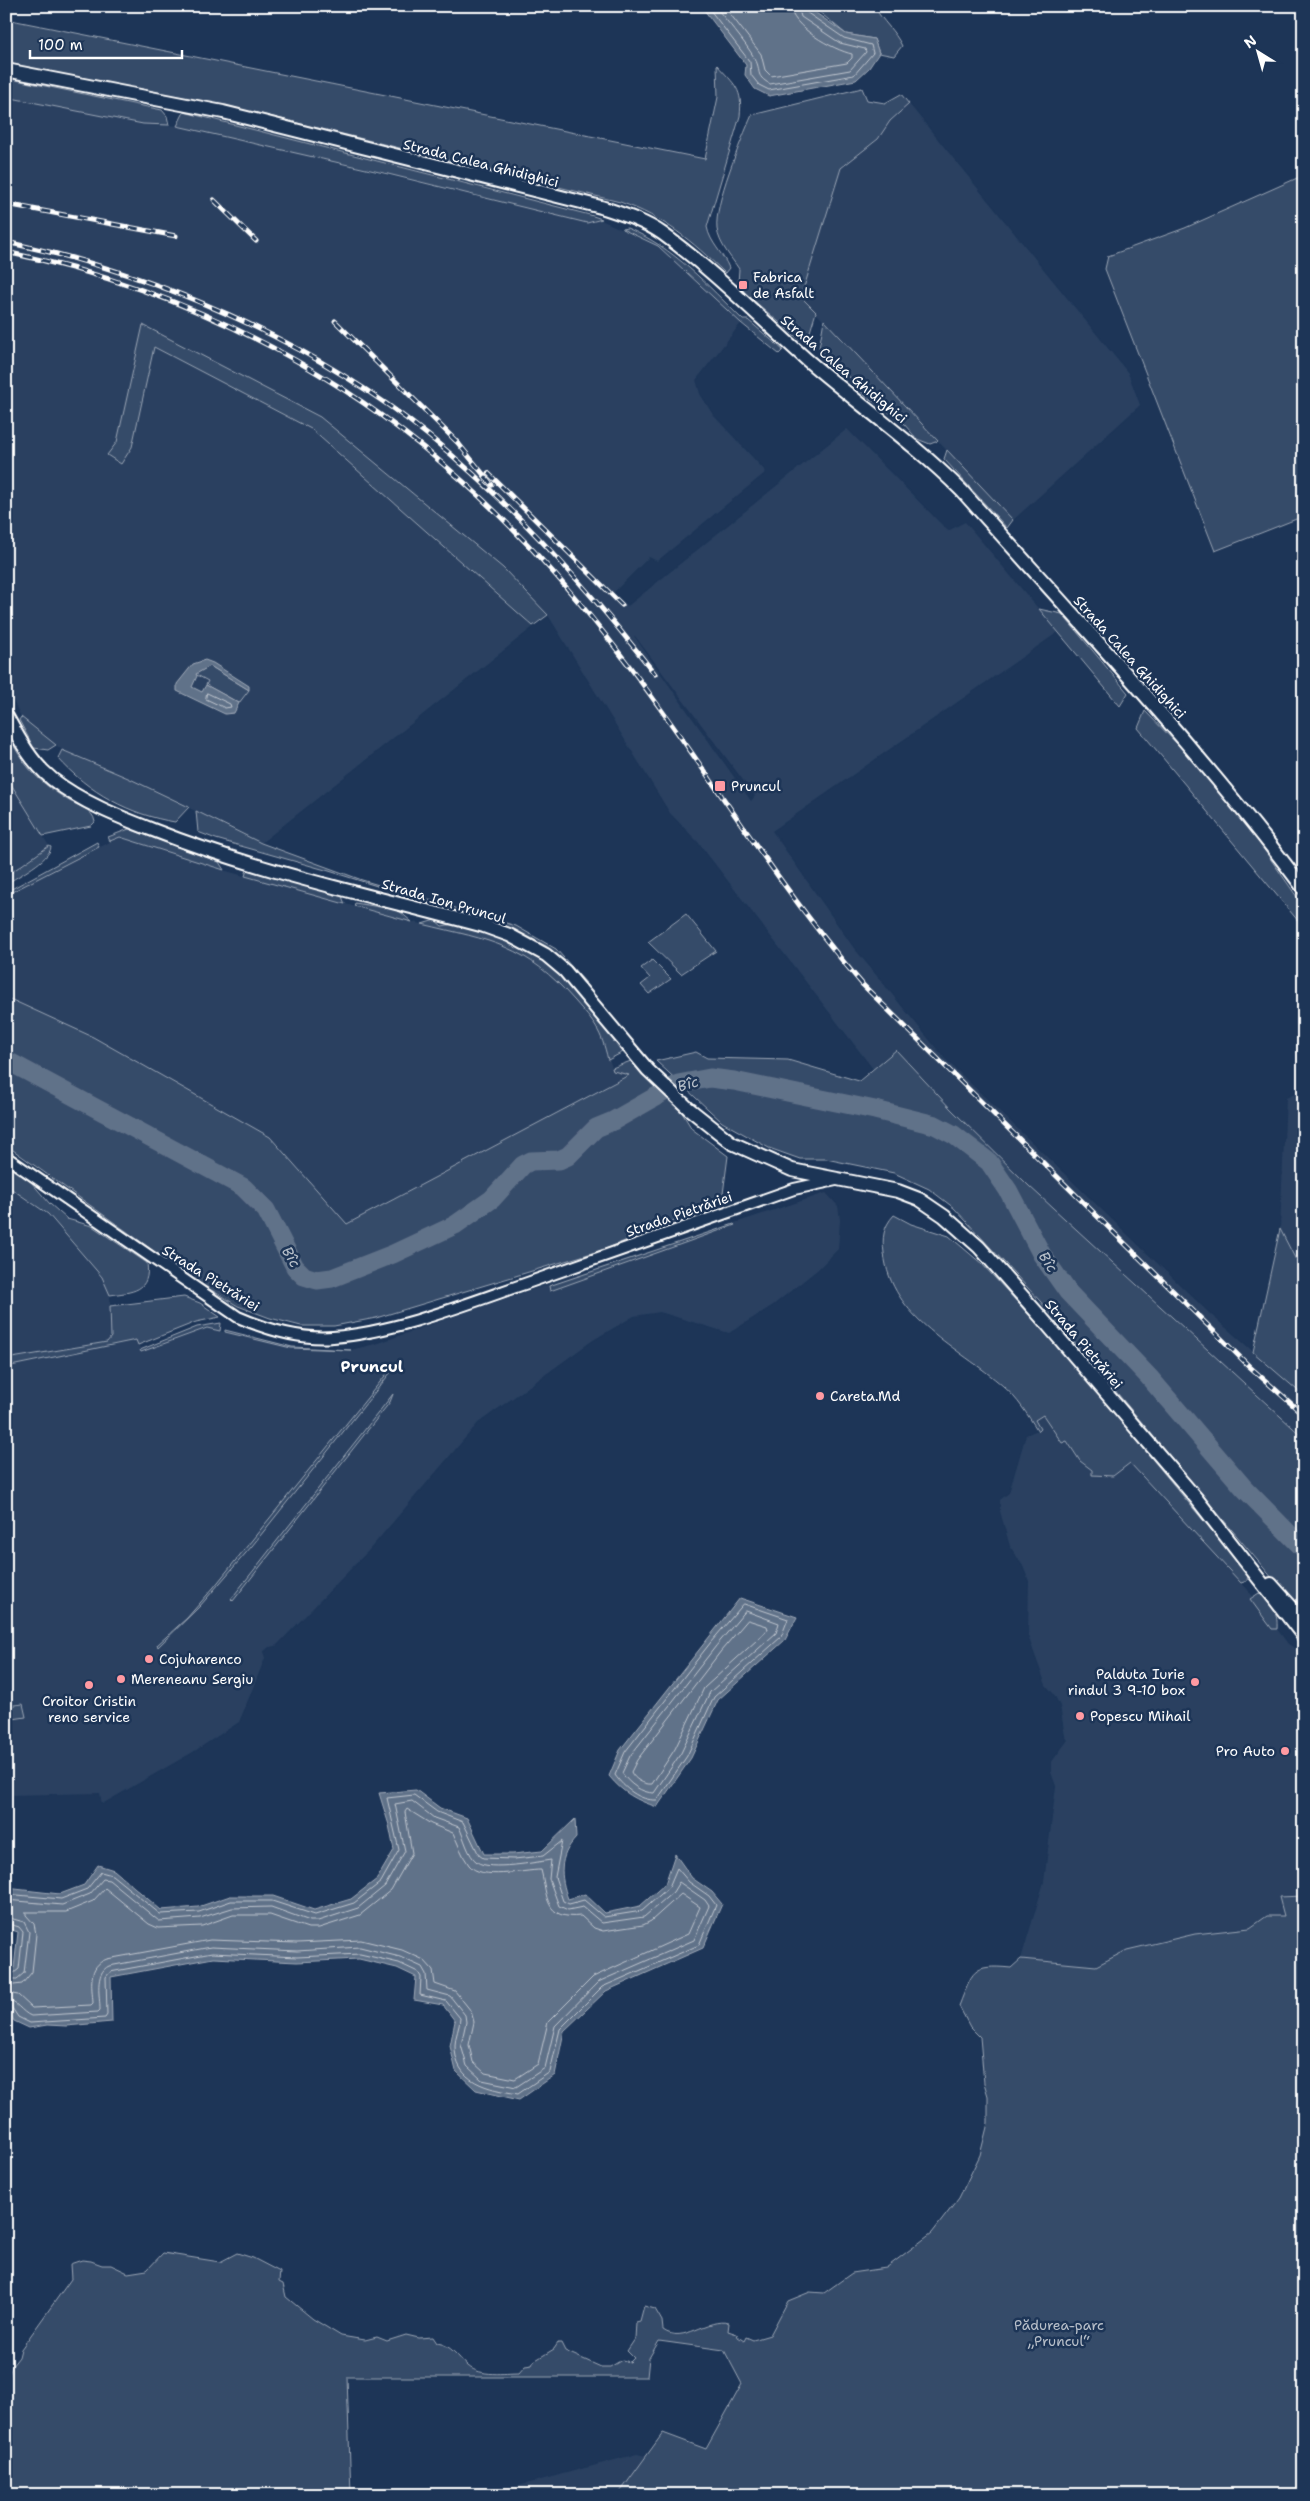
<svg xmlns="http://www.w3.org/2000/svg" width="1310" height="2501" font-family="'Shantell Sans',sans-serif">
<rect width="100%" height="100%" fill="#1d3557"/>
<filter id="ink" filterUnits="userSpaceOnUse"><feTurbulence type="fractalNoise" baseFrequency=".02" numOctaves="2"/><feDisplacementMap in="SourceGraphic" scale="10" xChannelSelector="R" yChannelSelector="G"/><feConvolveMatrix kernelMatrix="1 2 1 2 8 2 1 2 1" color-interpolation-filters="sRGB"/></filter>
<g filter="url(#ink)">
<g fill="#2a4161" fill-rule="evenodd">
<path d="M6,97L143,124L182,126L587,223L601,220L658,246L741,323L696,380L700,394L713,415L766,472L657,561L649,557L613,593L628,606L847,429L948,531L965,522L1058,632L772,831L853,947L945,1059L1210,1314L1304,1396V1438L1029,1186L951,1109L896,1051L874,1070L698,842L670,813L548,615L261,843L128,778L62,750L21,717L6,686ZM635,636L755,796L751,801L634,636Z"/>
<path d="M909,104L1128,373L1140,405L1013,520L801,297L841,168L878,139L890,121Z"/>
<path d="M6,776L49,846L6,876Z"/>
<path d="M120,837L219,869L392,917L485,939L518,951L556,979L599,1029L613,1071L630,1074L347,1224L270,1137L93,1037L10,999L6,1004V895Z"/>
<path d="M1304,1090V1266L1296,1260L1280,1229L1286,1098Z"/>
<path d="M6,1185L47,1214L102,1277L110,1295L111,1337L107,1342L6,1359Z"/>
<path d="M826,1193L838,1206L840,1220L838,1249L817,1270L773,1305L729,1333L660,1312L634,1316L593,1340L478,1423L368,1551L276,1646L269,1647L263,1652L265,1658L239,1722L193,1752L102,1804L100,1793L6,1795V1367L137,1340L141,1352L207,1328L291,1348L351,1350L379,1343L477,1308Z"/>
<path d="M1043,1414L1062,1443L1067,1441L1080,1461L1092,1470L1113,1476L1130,1463L1248,1590L1288,1644L1304,1654V1896L1279,1897L1285,1916H1267L1250,1928L1195,1934L1127,1950L1096,1966L1021,1959L1044,1882L1056,1786L1051,1772V1763L1068,1740L1065,1736L1060,1706L1054,1694L1046,1685L1028,1636L1029,1581L1023,1566L1010,1546L1000,1511V1500L1009,1493L1026,1435L1040,1429L1035,1420Z"/>
<path d="M637,2454L646,2456L618,2495H485Z"/>
</g>
<g fill="#364b69" stroke="#9aa5b4">
<path d="M812,6H874C882,21 895,31 902,46L894,56L879,53L874,39L846,34Z"/>
<path d="M6,19L705,159L718,97L717,65C735,85 743,89 740,116L707,227C710,243 723,253 729,268L725,273C691,240 665,218 620,202L261,114L6,64Z"/>
<path d="M6,78L162,110L167,116L169,125L143,124L6,97Z"/>
<path d="M862,88L867,100L885,103L901,94L909,104L890,121L878,139L841,168L801,297L816,312L809,335L804,339H799L746,294L738,283L739,269C731,257 719,244 717,229C714,204 741,140 752,115Z"/>
<path d="M184,112L590,215L602,219L587,223L388,174L177,126Z"/>
<path d="M1304,175V516L1215,551L1105,269L1108,256L1185,228Z"/>
<path d="M627,228C674,247 707,285 743,320H748L783,350L779,354L741,323L658,246L622,229Z"/>
<path d="M824,320L938,441L930,444L917,439L904,424L878,404L865,396L851,378L837,371L825,359L819,348Z"/>
<path d="M143,325L320,417L503,568L548,615L533,626L311,429L154,347L132,447L121,464L107,455L117,442Z"/>
<path d="M947,450L1013,520L1007,528L944,459Z"/>
<path d="M1039,609L1062,614L1128,693L1120,706Z"/>
<path d="M210,666L249,690L239,703L206,685L208,681L195,674Z"/>
<path d="M1145,711L1185,752L1251,831L1304,907V928L1138,728Z"/>
<path d="M21,717L56,745L48,750L34,748L19,720Z"/>
<path d="M6,732C25,767 33,777 66,799C76,806 93,808 95,822L91,826L43,836L6,776Z"/>
<path d="M62,750L128,778L189,807L175,822C130,815 88,792 58,758Z"/>
<path d="M196,811L261,843L362,880L516,926L556,949L586,983L564,960L546,946L514,929L329,871L216,839L198,832Z"/>
<path d="M129,829L219,862L224,870L120,837L110,841L108,837Z"/>
<path d="M97,842L99,847L6,895V892Z"/>
<path d="M49,846L51,847C50,860 18,876 6,884V876Z"/>
<path d="M247,870L341,894L345,904L245,876Z"/>
<path d="M355,903L398,910L412,922L354,906Z"/>
<path d="M686,914L716,951L681,974L648,942Z"/>
<path d="M435,920L442,926C458,922 470,928 486,933C555,955 581,998 625,1051L608,1060C601,1030 595,1024 575,1001C525,944 492,941 422,924Z"/>
<path d="M652,960L671,979L649,994L641,985L650,978L641,968Z"/>
<path d="M10,999L93,1037L270,1137L347,1224L629,1075L613,1071L612,1068L631,1061L681,1111L692,1129L728,1156L723,1194L677,1220L605,1249L376,1318L334,1326H301L270,1318L238,1306L193,1279L6,1145V1004Z"/>
<path d="M896,1050L951,1109L1029,1186L1304,1438V1616L1040,1301L954,1208L929,1189L894,1173L826,1159H800L769,1148L722,1122L656,1061L696,1052L707,1058L788,1060L859,1081Z"/>
<path d="M6,1164L31,1182L50,1204L67,1219L92,1226L147,1263C151,1292 132,1292 110,1295L102,1277L48,1214L6,1185Z"/>
<path d="M894,1215L911,1224L949,1236L982,1264L1058,1346L1248,1574L1247,1581L1241,1583L1130,1463L1113,1476L1092,1475V1470L1080,1461L1067,1441L1062,1443L1043,1415L1035,1420L1040,1429L1038,1431C1027,1414 1018,1399 1003,1386C959,1347 891,1319 884,1253C882,1238 883,1227 894,1215Z"/>
<path d="M734,1224L735,1225L550,1291L549,1286Z"/>
<path d="M1280,1229L1296,1260L1304,1266V1396L1253,1352Z"/>
<path d="M184,1297L200,1303L220,1317L196,1322L138,1345L136,1340L6,1367V1359L107,1342L111,1337L110,1306Z"/>
<path d="M221,1323L220,1331L207,1328L141,1352L140,1350L197,1327Z"/>
<path d="M225,1330L292,1347L351,1350L291,1348L225,1332Z"/>
<path d="M393,1366L395,1367L252,1546L200,1606L158,1647L157,1645L187,1618L214,1587Z"/>
<path d="M393,1394L390,1402L233,1601L231,1599Z"/>
<path d="M1259,1593C1273,1604 1278,1611 1277,1629H1272L1250,1599Z"/>
<path d="M23,1704L26,1717L6,1720V1706Z"/>
<path d="M1304,1896V2495H618L663,2433L706,2449L742,2384L724,2350L659,2341L649,2358L647,2377H347L351,2495H6V2384L12,2366L19,2357L21,2349L71,2279L70,2264L82,2260L91,2261L102,2265H111L128,2273L147,2270L163,2253L220,2262L237,2253L253,2258L280,2272L279,2282L283,2284L286,2297L313,2319L341,2336L365,2340L377,2337L387,2341L406,2335L419,2338L433,2337L437,2343C452,2345 457,2357 468,2366C481,2377 504,2373 519,2373L525,2366L532,2365L534,2361L554,2349L558,2343H561L565,2351L601,2367H610L622,2360L630,2362L634,2358L627,2351L635,2339L636,2322L640,2321L644,2306L655,2309L662,2321L663,2330C684,2345 707,2317 729,2323L728,2331L737,2334L738,2337L744,2341L746,2337L753,2340L770,2335L788,2301L810,2292L824,2293L852,2273L886,2268L932,2233L959,2198L980,2155L988,2123V2096L984,2083L980,2037L970,2027L959,2006C973,1971 971,1964 1011,1968L1021,1959L1096,1966L1127,1950L1195,1934L1250,1928L1267,1916H1284L1279,1897Z"/>
</g>
<g fill="#617289" stroke="#a0aab8">
<path d="M701,6H806L846,34L874,39L879,53L869,68L856,80L769,96L755,89L745,75L746,65Z"/>
<path d="M205,660L213,663L249,686V690L210,666L196,674L197,676L192,687L202,692L206,685L239,703L234,713L225,714L177,691V684L193,664Z"/>
<path d="M740,1598L797,1617L785,1640L718,1700L691,1758L657,1807C636,1800 623,1793 609,1776L620,1750Z"/>
<path d="M416,1790L440,1808L467,1818L484,1854H513L542,1851L575,1819L576,1838C558,1857 560,1876 568,1899L585,1894L605,1913L640,1906L665,1884L675,1854L692,1878L712,1892L722,1904L703,1948L606,1991L564,2031L555,2075L519,2100L476,2090L456,2071L450,2046L455,2021L443,2005L414,2000L416,1977L397,1968L359,1959L297,1962L213,1958L111,1977L112,2022L66,2026L47,2025L29,2028L14,2021L6,2008V1967L14,1968L18,1932L6,1928V1888L60,1894L84,1885L98,1865L114,1870L161,1910L198,1907L230,1896H273L314,1910L351,1899L377,1879L394,1850L389,1825L379,1793Z"/>
</g>
<g fill="none" stroke-linecap="round" stroke-linejoin="round">
<g stroke="#c0c7d0" stroke-width="1">
<path d="M707,6L750,62L751,75L759,85L769,90L854,75L873,53L871,45L844,38L806,12L804,6"/>
<path d="M715,6C728,23 744,40 755,59C762,71 754,75 770,84L850,70L866,52L865,49L840,43L801,17L798,6"/>
<path d="M724,6L761,54L765,70L771,76L847,63L852,58V54C834,50 791,27 790,6"/>
<path d="M207,693L230,704L231,707L225,708L206,699Z"/>
<path d="M744,1604L788,1619L781,1637L714,1697L687,1756L657,1800C640,1801 624,1788 615,1775L625,1752L711,1642Z"/>
<path d="M746,1611L779,1623L776,1633L710,1692L681,1753L654,1793C642,1793 629,1784 622,1773L630,1756L716,1646Z"/>
<path d="M748,1620L767,1626L768,1630L704,1688L675,1749L652,1784C644,1785 634,1779 631,1772L637,1760L721,1651Z"/>
<path d="M6,1894L61,1899L87,1889L101,1872L112,1875L160,1914L199,1912L231,1901H272L315,1915L354,1903L381,1882L399,1850L387,1798L414,1795L437,1812L463,1822L479,1855L483,1858L514,1859L543,1856L562,1841L555,1877L563,1901L569,1904L584,1900L604,1917L642,1911L669,1887L677,1868L689,1882L709,1896L716,1905L699,1945L602,1987L560,2029L550,2072L518,2094C489,2089 454,2083 455,2045C455,2036 460,2027 460,2018L446,2001L420,1995L421,1977L418,1972L399,1963L360,1954L297,1957L212,1953L110,1972L106,1977L107,2015L105,2018L30,2023L18,2017L12,2008L6,2006"/>
<path d="M6,1900L62,1905L90,1894L103,1879L109,1880L159,1921L200,1918L232,1908L271,1907L310,1921H318L358,1908L385,1886L405,1851L395,1804L412,1801L434,1818L459,1827C464,1837 468,1856 477,1862C489,1871 537,1862 551,1860L549,1879L559,1906L568,1910L583,1907L602,1923L644,1917L673,1892L679,1882L705,1900L709,1906L694,1940L598,1982L555,2026L545,2068L516,2087L482,2080L467,2066L461,2045L466,2022L465,2015L450,1996L427,1990L426,1974L422,1967L400,1957L360,1947L297,1951L211,1947L109,1966C94,1973 100,1996 100,2010L98,2012L31,2016C21,2012 17,2001 6,2000"/>
<path d="M6,1917L24,1922L29,1932L24,1973L17,1979H6"/>
<path d="M6,1923L19,1927L23,1932L19,1969L14,1973L6,1972"/>
<path d="M6,1986L22,1984L32,1972L36,1934L34,1924L26,1915V1912H66L93,1901L105,1888L149,1924L158,1928L202,1926L233,1915H270L308,1928H319L360,1915L391,1890L412,1853L405,1812L407,1809L431,1824L453,1833C458,1843 462,1856 469,1865C481,1881 523,1870 541,1870C548,1897 544,1920 581,1916L594,1928L603,1931L643,1925L651,1921L681,1894L700,1907L688,1934L593,1977L548,2022L538,2064L515,2079L485,2073L473,2062L469,2045L474,2022L471,2011L455,1991L435,1984L433,1970L424,1960L402,1950L361,1940L297,1943L210,1940L107,1959C87,1966 92,1986 93,2003L91,2005L32,2008L18,1995L6,1993"/>
</g>
<path stroke="#617289" stroke-width="19" d="M6,1060L243,1187L266,1210L295,1267L304,1276L317,1280L332,1278L393,1254L455,1225L492,1199L523,1165L531,1161L559,1160L568,1156L596,1128L613,1121L678,1084L710,1078L734,1081L875,1110L935,1125L954,1135L989,1162L1008,1190L1042,1255L1068,1292L1149,1377L1244,1488L1304,1549"/>
<g stroke="#fff" stroke-width="14">
<path id="minor" d="M6,1157L238,1317C268,1330 300,1340 333,1337C397,1332 469,1303 530,1282C618,1251 706,1220 794,1189L836,1180"/>
</g>
<g stroke="#fff" stroke-width="16">
<g id="tertiary">
<path d="M6,70L223,112L601,207C622,214 645,221 663,234C714,271 759,317 806,359C857,403 914,443 962,491C1078,621 1199,749 1304,889"/>
<path d="M6,715C19,739 31,762 52,779C81,802 119,817 153,830C260,872 373,896 484,926L509,935L546,955L565,971L648,1070L688,1108L732,1143L792,1170L898,1191L919,1199L944,1216L979,1247L1040,1316L1196,1498L1304,1637"/>
<path d="M1271,1584L1304,1621"/>
</g>
</g>
<use href="#minor" stroke="#1d3557" stroke-width="10"/>
<use href="#tertiary" stroke="#1d3557" stroke-width="12"/>
<g stroke="#fff" stroke-width="5">
<g id="rail">
<path d="M214,200L256,241"/>
<path d="M6,204L176,236"/>
<path d="M6,242C155,273 310,340 429,436C514,505 588,588 655,674"/>
<path d="M6,252C258,305 450,435 607,637C696,750 769,876 863,985L1250,1367L1304,1415"/>
<path d="M335,321L458,443L492,485"/>
<path d="M488,473L622,605"/>
</g>
</g>
<use href="#rail" stroke="#1d3557" stroke-width="3" stroke-dasharray="9" stroke-linecap="butt"/>
</g>
</g>
<g fill="#ff9aa2" stroke="#1d3557" stroke-width="2">
<rect x="738" y="280" width="10" height="10" rx="2.5"/>
<rect x="714" y="780" width="12" height="12" rx="2.5"/>
<circle cx="820" cy="1396" r="5"/>
<circle cx="149" cy="1659" r="5"/>
<circle cx="121" cy="1679" r="5"/>
<circle cx="1195" cy="1682" r="5"/>
<circle cx="89" cy="1685" r="5"/>
<circle cx="1080" cy="1716" r="5"/>
<circle cx="1285" cy="1751" r="5"/>
</g>
<g text-anchor="middle" stroke-width="5" stroke-linejoin="round" paint-order="stroke">
<g font-size="14" fill="#fff" stroke="#1d3557">
<text transform="translate(481 163) rotate(14)" y="5">Strada Calea Ghidighici</text>
<text transform="translate(844 369) rotate(40)" y="5">Strada Calea Ghidighici</text>
<text transform="translate(1130 657) rotate(48)" y="5">Strada Calea Ghidighici</text>
<text transform="translate(444 901) rotate(16)" y="5">Strada Ion Pruncul</text>
<text transform="translate(679 1214) rotate(-19)" y="5">Strada Pietrăriei</text>
<text transform="translate(211 1278) rotate(32)" y="5">Strada Pietrăriei</text>
<text transform="translate(1084 1344) rotate(50)" y="5">Strada Pietrăriei</text>
</g>
<g font-size="14" fill="#fff" stroke="#1d3557" text-anchor="start">
<text x="753" y="282">Fabrica<tspan x="753" dy="16">de Asfalt</tspan></text>
<text x="731" y="791">Pruncul</text>
<text x="830" y="1401">Careta.Md</text>
<text x="159" y="1664">Cojuharenco</text>
<text x="1185" y="1679" text-anchor="end">Palduta Iurie<tspan x="1185" dy="16">rindul 3 9-10 box</tspan></text>
<text x="131" y="1684">Mereneanu Sergiu</text>
<text x="89" y="1706" text-anchor="middle">Croitor Cristin<tspan x="89" dy="16">reno service</tspan></text>
<text x="1090" y="1721">Popescu Mihail</text>
<text x="1275" y="1756" text-anchor="end">Pro Auto</text>
</g>
<g font-size="14" fill="#b9c0ca" stroke="#1d3557">
<text x="1059" y="2330">Pădurea-parc<tspan x="1059" dy="16">„Pruncul“</tspan></text>
</g>
<g font-size="15" font-style="italic" fill="#b8c0ca" stroke="#1d3557">
<text transform="translate(688 1084) rotate(-17)" y="5">Bîc</text>
<text transform="translate(291 1257) rotate(59)" y="5">Bîc</text>
<text transform="translate(1048 1262) rotate(57)" y="5">Bîc</text>
</g>
<g font-size="16" font-weight="bold" fill="#fff" stroke="#1d3557">
<text x="372" y="1372">Pruncul</text>
</g>
</g>
<rect width="1310" height="2501" fill="none" stroke="#1d3557" stroke-width="25"/>
<rect x="12" y="12" width="1285" height="2476" fill="none" stroke="#fff" stroke-width="2" filter="url(#ink)"/>
<g transform="translate(1258 52) rotate(323)" stroke="#1d3557" stroke-width="4" paint-order="stroke">
<path d="M0-4L9 19L0 12L-9 19Z" fill="#ffffff"/>
<text y="-8" font-size="14" font-weight="bold" text-anchor="middle" fill="#ffffff">N</text>
</g>
<path d="M30 50v8h152v-8" fill="none" stroke="#ffffff" stroke-width="2.5"/>
<text x="38" y="50" font-size="15" fill="#ffffff" stroke="#1d3557" stroke-width="4" paint-order="stroke">100 m</text>
</svg>
